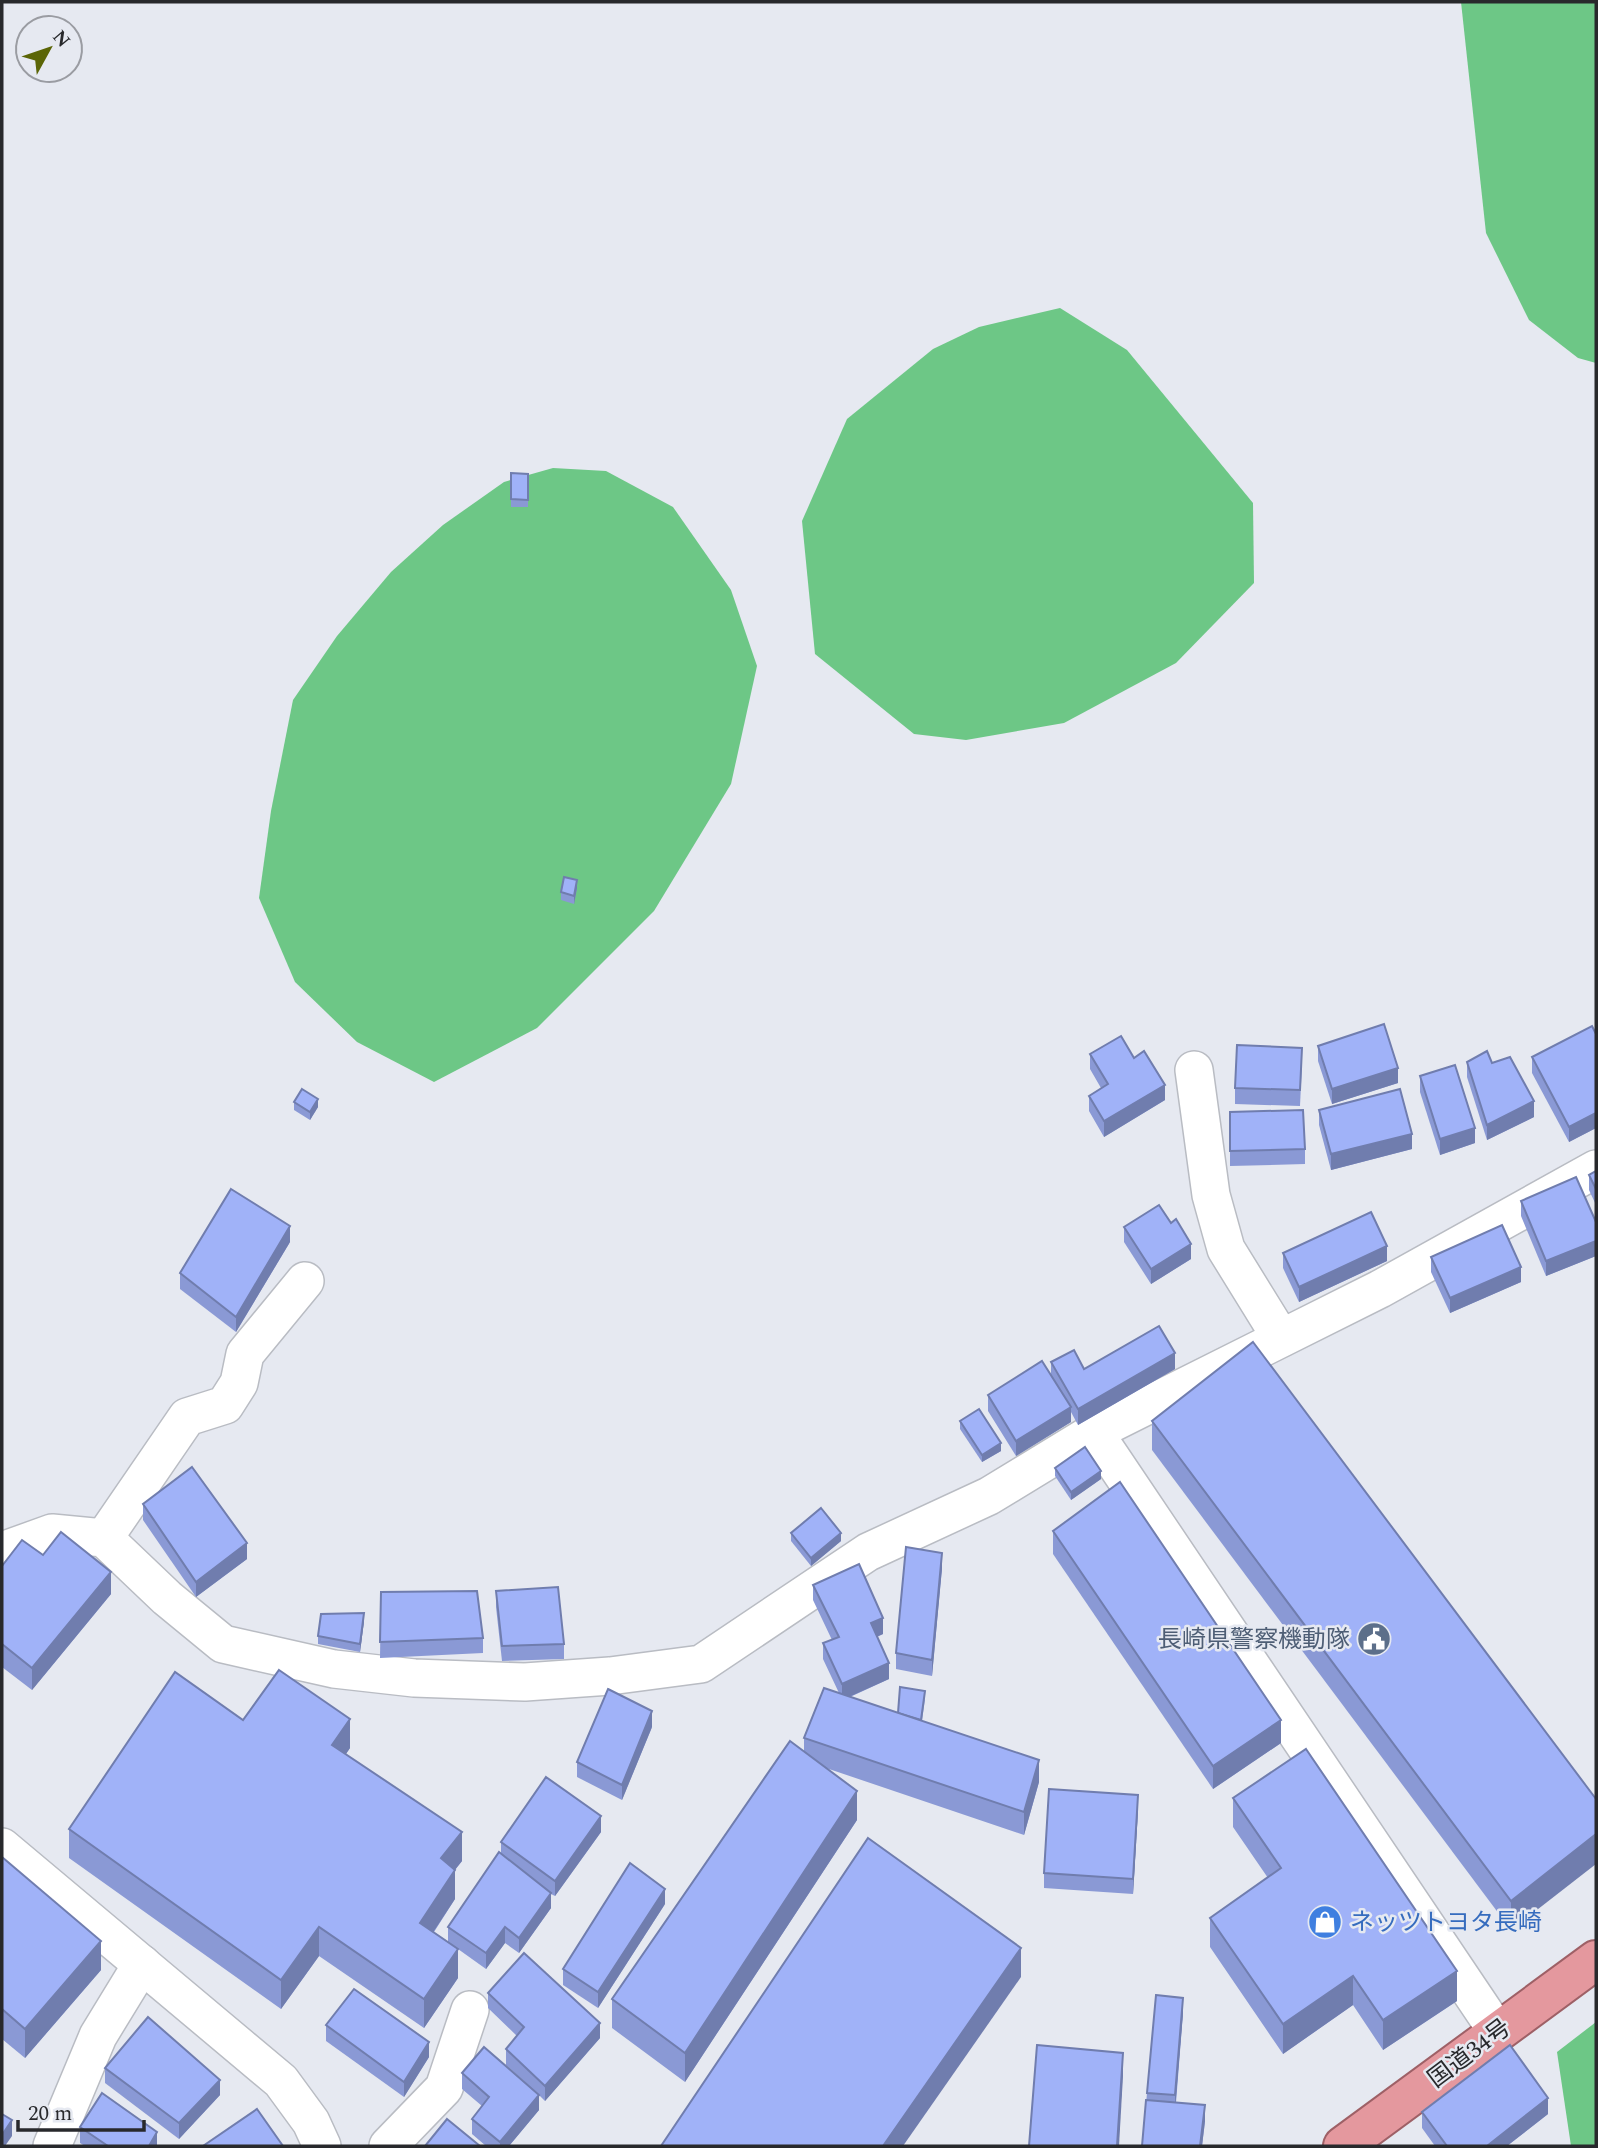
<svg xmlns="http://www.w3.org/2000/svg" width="1598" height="2148" font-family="Spectral,'Noto Sans JP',serif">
<rect width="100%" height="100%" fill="#e6e9f1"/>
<g fill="#6dc786">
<path d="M1461,2H1596V363L1578,358L1529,320L1486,233Z"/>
<path d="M1060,308L1127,350L1253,503L1254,583L1176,663L1064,723L966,740L914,734L815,654L802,521L847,419L933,349L979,327Z"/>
<path d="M553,468L606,471L673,507L731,590L757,666L731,784L654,911L537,1028L434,1082L357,1042L295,982L259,898L271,811L293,700L337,636L391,572L443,525L504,482Z"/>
<path d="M1596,2022V2146H1571L1557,2052Z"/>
</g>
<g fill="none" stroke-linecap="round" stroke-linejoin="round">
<g stroke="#b9bcc3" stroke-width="40">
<g id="minor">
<path d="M1194,1070L1211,1195L1226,1249L1281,1338"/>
<path d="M1094,1432L1497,2031"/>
<path d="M104,1538L187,1417L225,1405L239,1383L245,1354L305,1281"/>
<path d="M2,1551L52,1533L104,1538L167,1598L223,1644L334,1669L414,1678L525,1682L610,1676L701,1664L868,1552L989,1496L1094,1432L1380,1289L1596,1169"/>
<path d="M2,1847L281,2081L311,2122L322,2146"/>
<path d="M52,2146L98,2036L142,1964"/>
<path d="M388,2146L444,2088L470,2010"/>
</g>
</g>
<g stroke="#9e6066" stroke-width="42">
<path id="trunk" d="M1343,2146L1596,1960"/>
</g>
<use href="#minor" stroke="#fff" stroke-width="37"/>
<use href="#trunk" stroke="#e4989e" stroke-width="38"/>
</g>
<g fill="#8a99d5">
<path d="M511,473L528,474V507H511Z"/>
<path d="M577,888L574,904L561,900V892Z"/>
<path d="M1596,1034V1128L1569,1142L1532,1073V1057Z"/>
<path d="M1318,1046L1398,1083L1332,1104L1318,1061Z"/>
<path d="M1090,1054L1134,1058L1165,1100L1104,1137L1089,1111V1096L1101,1088L1090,1069Z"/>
<path d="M1467,1062L1492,1063L1534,1117L1487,1140L1467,1077Z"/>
<path d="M1302,1063L1300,1106L1235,1104V1088Z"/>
<path d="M1420,1076L1475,1143L1440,1155L1420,1092Z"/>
<path d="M294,1102L318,1107L310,1120L294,1110Z"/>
<path d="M1319,1110L1412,1149L1331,1170L1319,1125Z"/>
<path d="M1230,1112L1305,1149V1164L1230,1166Z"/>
<path d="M1596,1171V1205L1589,1190V1175Z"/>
<path d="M1521,1201L1596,1222V1256L1546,1276L1521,1216Z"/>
<path d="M1124,1227L1191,1259L1151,1284L1124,1242Z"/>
<path d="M290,1242L236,1332L180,1289V1273Z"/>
<path d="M1283,1253L1387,1261L1299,1302L1283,1268Z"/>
<path d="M1431,1257L1521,1282L1450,1313L1431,1272Z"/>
<path d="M1051,1362L1084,1369H1175L1078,1425L1071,1412V1422L1016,1456L988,1411V1395L1051,1376Z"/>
<path d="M960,1421L1001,1451L982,1462L960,1429Z"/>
<path d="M1152,1421L1596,1799L1511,1930L1152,1450Z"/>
<path d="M1055,1468L1101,1479L1071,1500L1055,1476Z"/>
<path d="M143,1504L247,1559L196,1597L143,1520Z"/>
<path d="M1053,1531L1281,1743L1213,1789L1053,1554Z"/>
<path d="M791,1533L841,1541L811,1566L791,1541Z"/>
<path d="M43,1555L111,1594L32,1690L2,1667V1566Z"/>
<path d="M942,1568L932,1676L896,1669V1653Z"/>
<path d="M813,1585L883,1634L877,1637L889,1679L850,1697L898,1713L925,1699L922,1721L1039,1782L1024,1835L826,1768L857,1820L685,2082L612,2028V1999L804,1752V1738L839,1693L823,1659V1643L832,1640L813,1600Z"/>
<path d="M496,1591L564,1644V1659L502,1661L496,1607Z"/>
<path d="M381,1592L483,1638V1653L380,1658Z"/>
<path d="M364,1621L360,1652L318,1644V1636Z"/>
<path d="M243,1720L350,1748L345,1755L462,1861L455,1870V1899L434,1932L448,1942V1927L501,1853V1842L601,1832L555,1896L551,1894V1908L519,1953L505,1943L486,1969L458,1949V1978L424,2028L319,1956L281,2009L69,1858V1829Z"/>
<path d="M652,1727L622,1800L577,1777V1762Z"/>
<path d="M1233,1798L1457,2001L1383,2050L1353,2005L1283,2054L1210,1947V1918L1268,1878L1233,1827Z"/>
<path d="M1138,1810L1133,1894L1044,1888V1873Z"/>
<path d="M2,1857L101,1970L25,2058L2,2039Z"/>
<path d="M665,1904L598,2008L563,1985V1969Z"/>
<path d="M488,1993L600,2038L545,2101L539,2095V2110L509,2146H486L472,2134V2119L482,2106L462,2089V2073L526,2083L506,2065V2049L517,2036L488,2008Z"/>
<path d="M1183,2013L1176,2103L1205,2121L1202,2146H1142L1147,2093Z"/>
<path d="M326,2025L429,2057L404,2097L326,2041Z"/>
<path d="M105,2068L220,2095L179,2139L105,2083Z"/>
<path d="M1422,2112L1548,2114L1507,2146H1435L1422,2128Z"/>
<path d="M80,2127L157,2146H85L80,2143Z"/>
</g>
<g fill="#707dae">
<path d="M577,880V888L574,904V896Z"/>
<path d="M1398,1068V1083L1332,1104V1089Z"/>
<path d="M1165,1085V1100L1104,1137V1121Z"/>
<path d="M318,1099V1107L310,1120V1112Z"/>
<path d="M1534,1101V1117L1487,1140V1125Z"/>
<path d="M1596,1113V1128L1569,1142V1127Z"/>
<path d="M1475,1128V1143L1440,1155V1139Z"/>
<path d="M1412,1134V1149L1331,1170V1154Z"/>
<path d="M290,1226V1242L236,1332V1317Z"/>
<path d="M1596,1241V1256L1546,1276V1261Z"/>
<path d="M1191,1244V1259L1151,1284V1269Z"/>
<path d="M1387,1246V1261L1299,1302V1287Z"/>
<path d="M1521,1267V1282L1450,1313V1298Z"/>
<path d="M1175,1353V1369L1078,1425V1409Z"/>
<path d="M1071,1407V1422L1016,1456V1441Z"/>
<path d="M1001,1443V1451L982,1462V1455Z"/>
<path d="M1101,1471V1479L1071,1500V1492Z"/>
<path d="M841,1533V1541L811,1566V1558Z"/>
<path d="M247,1543V1559L196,1597V1582Z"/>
<path d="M942,1553V1568L932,1676V1660Z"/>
<path d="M111,1572V1594L32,1690V1668Z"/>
<path d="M364,1613V1621L360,1652V1644Z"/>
<path d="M883,1618V1634L871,1639V1623Z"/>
<path d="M889,1663V1679L842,1700V1684Z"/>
<path d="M652,1711V1727L622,1800V1785Z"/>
<path d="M350,1719V1748L332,1775V1745Z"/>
<path d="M1281,1720V1743L1213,1789V1766Z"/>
<path d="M1039,1760V1782L1024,1835V1812Z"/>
<path d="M857,1791V1820L685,2082V2053Z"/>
<path d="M1138,1795V1810L1133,1894V1879Z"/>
<path d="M601,1816V1832L555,1896V1881Z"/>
<path d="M462,1832V1861L441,1887V1858Z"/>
<path d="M1596,1834V1864L1511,1930V1901Z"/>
<path d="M455,1870V1899L420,1952V1923Z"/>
<path d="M665,1889V1904L598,2008V1992Z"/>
<path d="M551,1893V1908L519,1953V1938Z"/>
<path d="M319,1927V1956L281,2009V1980Z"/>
<path d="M505,1927V1943L486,1969V1953Z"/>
<path d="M101,1941V1970L25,2058V2029Z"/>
<path d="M1021,1948V1977L903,2146H883Z"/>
<path d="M458,1949V1978L424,2028V1999Z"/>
<path d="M1457,1971V2001L1383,2050V2020Z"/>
<path d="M1353,1976V2005L1283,2054V2024Z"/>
<path d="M1183,1998V2013L1175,2110V2095Z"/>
<path d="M600,2023V2038L545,2101V2086Z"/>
<path d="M429,2042V2057L404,2097V2082Z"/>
<path d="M1123,2053V2076L1119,2146H1117Z"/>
<path d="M220,2080V2095L179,2139V2123Z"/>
<path d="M539,2095V2110L509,2146H500V2142Z"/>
<path d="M1548,2098V2114L1507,2146H1487Z"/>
<path d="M1205,2105V2121L1202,2146H1200Z"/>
<path d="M12,2120V2136L5,2146H2V2135Z"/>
<path d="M157,2132V2146H149Z"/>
</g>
<g fill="#a0b2f8" stroke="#707dae" stroke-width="2">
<path d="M511,473L528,474V500L511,499Z"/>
<path d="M564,877L577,880L574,896L561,892Z"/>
<path d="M1384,1024L1398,1068L1332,1089L1318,1046Z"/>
<path d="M1592,1026L1596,1034V1113L1569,1127L1532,1057Z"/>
<path d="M1121,1036L1134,1058L1144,1051L1165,1085L1104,1121L1089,1096L1108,1084L1090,1054Z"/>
<path d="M1237,1045L1302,1048L1300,1090L1235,1088Z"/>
<path d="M1487,1051L1492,1063L1510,1057L1534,1101L1487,1125L1467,1062Z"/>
<path d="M1455,1065L1475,1128L1440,1139L1420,1076Z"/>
<path d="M302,1089L318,1099L310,1112L294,1102Z"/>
<path d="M1400,1089L1412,1134L1331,1154L1319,1110Z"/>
<path d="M1303,1110L1305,1149L1230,1151V1112Z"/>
<path d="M1596,1171V1189L1589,1175Z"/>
<path d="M1576,1177L1596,1222V1241L1546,1261L1521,1201Z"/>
<path d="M231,1189L290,1226L236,1317L180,1273Z"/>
<path d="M1159,1205L1171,1223L1176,1219L1191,1244L1151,1269L1124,1227Z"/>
<path d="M1371,1212L1387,1246L1299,1287L1283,1253Z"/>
<path d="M1502,1225L1521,1267L1450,1298L1431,1257Z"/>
<path d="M1159,1326L1175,1353L1078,1409L1051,1362L1074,1350L1084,1369Z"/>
<path d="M1253,1342L1596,1799V1834L1511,1901L1152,1421Z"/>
<path d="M1042,1361L1071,1407L1016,1441L988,1395Z"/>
<path d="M979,1409L1001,1443L982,1455L960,1421Z"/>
<path d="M1085,1447L1101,1471L1071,1492L1055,1468Z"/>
<path d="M192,1467L247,1543L196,1582L143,1504Z"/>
<path d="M1120,1482L1281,1720L1213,1766L1053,1531Z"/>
<path d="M821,1508L841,1533L811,1558L791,1533Z"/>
<path d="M61,1532L111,1572L32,1668L2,1644V1566L22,1540L43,1555Z"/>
<path d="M906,1547L942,1553L932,1660L896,1653Z"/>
<path d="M859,1564L883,1618L871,1623L889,1663L842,1684L823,1643L839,1637L813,1585Z"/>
<path d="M558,1587L564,1644L502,1646L496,1591Z"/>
<path d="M477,1591L483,1638L380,1642L381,1592Z"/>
<path d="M364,1613L360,1644L318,1636L321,1614Z"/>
<path d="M279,1670L350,1719L332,1745L462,1832L441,1858L455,1870L420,1923L458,1949L424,1999L319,1927L281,1980L69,1829L175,1672L243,1720Z"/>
<path d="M900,1687L925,1691L921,1720L898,1713Z"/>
<path d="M824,1688L1039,1760L1024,1812L804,1738Z"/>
<path d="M608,1689L652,1711L622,1785L577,1762Z"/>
<path d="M790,1741L857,1791L685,2053L612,1999Z"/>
<path d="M1306,1749L1457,1971L1383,2020L1353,1976L1283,2024L1210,1918L1281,1868L1233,1798Z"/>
<path d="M546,1777L601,1816L555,1881L501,1842Z"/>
<path d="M1049,1789L1138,1795L1133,1879L1044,1873Z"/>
<path d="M868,1838L1021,1948L883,2146H661Z"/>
<path d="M499,1852L551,1893L519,1938L505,1927L486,1953L448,1927Z"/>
<path d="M2,1857L101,1941L25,2029L2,2009Z"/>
<path d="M630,1863L665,1889L598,1992L563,1969Z"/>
<path d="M524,1953L600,2023L545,2086L506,2049L524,2027L488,1993Z"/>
<path d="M354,1989L429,2042L404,2082L326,2025Z"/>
<path d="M1156,1995L1183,1998L1175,2095L1147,2093Z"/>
<path d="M148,2017L220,2080L179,2123L105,2068Z"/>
<path d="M1037,2045L1123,2053L1117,2146H1029Z"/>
<path d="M1510,2045L1548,2098L1487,2146H1447L1422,2112Z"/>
<path d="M484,2047L539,2095L500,2142L472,2119L489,2097L462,2073Z"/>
<path d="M102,2093L157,2132L149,2146H108L80,2127Z"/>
<path d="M1146,2100L1205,2105L1200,2146H1142Z"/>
<path d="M257,2109L283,2146H203Z"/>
<path d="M2,2114L12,2120L2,2135Z"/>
<path d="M447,2119L480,2146H425Z"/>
</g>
<defs>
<g id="civic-disc" transform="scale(1.75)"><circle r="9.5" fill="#5c6f8a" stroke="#e6e9f1"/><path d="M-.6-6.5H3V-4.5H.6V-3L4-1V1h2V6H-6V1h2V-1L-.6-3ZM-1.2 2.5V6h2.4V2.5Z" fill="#fff"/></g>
<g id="shop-disc" transform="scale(1.75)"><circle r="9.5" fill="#3f7fe0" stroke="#e6e9f1"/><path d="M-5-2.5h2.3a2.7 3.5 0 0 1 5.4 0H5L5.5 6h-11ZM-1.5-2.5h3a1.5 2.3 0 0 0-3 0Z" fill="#fff"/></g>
</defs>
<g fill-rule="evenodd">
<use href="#civic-disc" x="1374" y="1639"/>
<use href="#shop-disc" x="1325" y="1922"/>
</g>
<g text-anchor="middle" stroke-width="5" stroke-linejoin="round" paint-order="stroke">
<g font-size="24" fill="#4e5e75" stroke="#e6e9f1" text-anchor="end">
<text x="1350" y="1647">長崎県警察機動隊</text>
</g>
<g font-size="24" fill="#366cbe" stroke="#e6e9f1" text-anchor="start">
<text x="1350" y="1930">ネッツトヨタ長崎</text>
</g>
<g font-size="24" fill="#28292c" stroke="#e6e9f1">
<text transform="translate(1469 2053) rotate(-37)" y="8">国道34号</text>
</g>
</g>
<rect width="1598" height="2148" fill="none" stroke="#28292c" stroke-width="7"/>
<g transform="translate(49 49) rotate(50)"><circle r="33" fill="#e6e9f1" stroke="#9a9ca2" stroke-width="2"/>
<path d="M0-5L12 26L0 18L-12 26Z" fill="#5b6506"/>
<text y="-10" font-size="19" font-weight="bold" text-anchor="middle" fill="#28292c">N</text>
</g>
<path d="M18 2120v10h126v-10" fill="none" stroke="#28292c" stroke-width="3.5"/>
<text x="28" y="2120" font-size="21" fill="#28292c" stroke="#e6e9f1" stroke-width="5" paint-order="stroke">20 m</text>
</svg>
